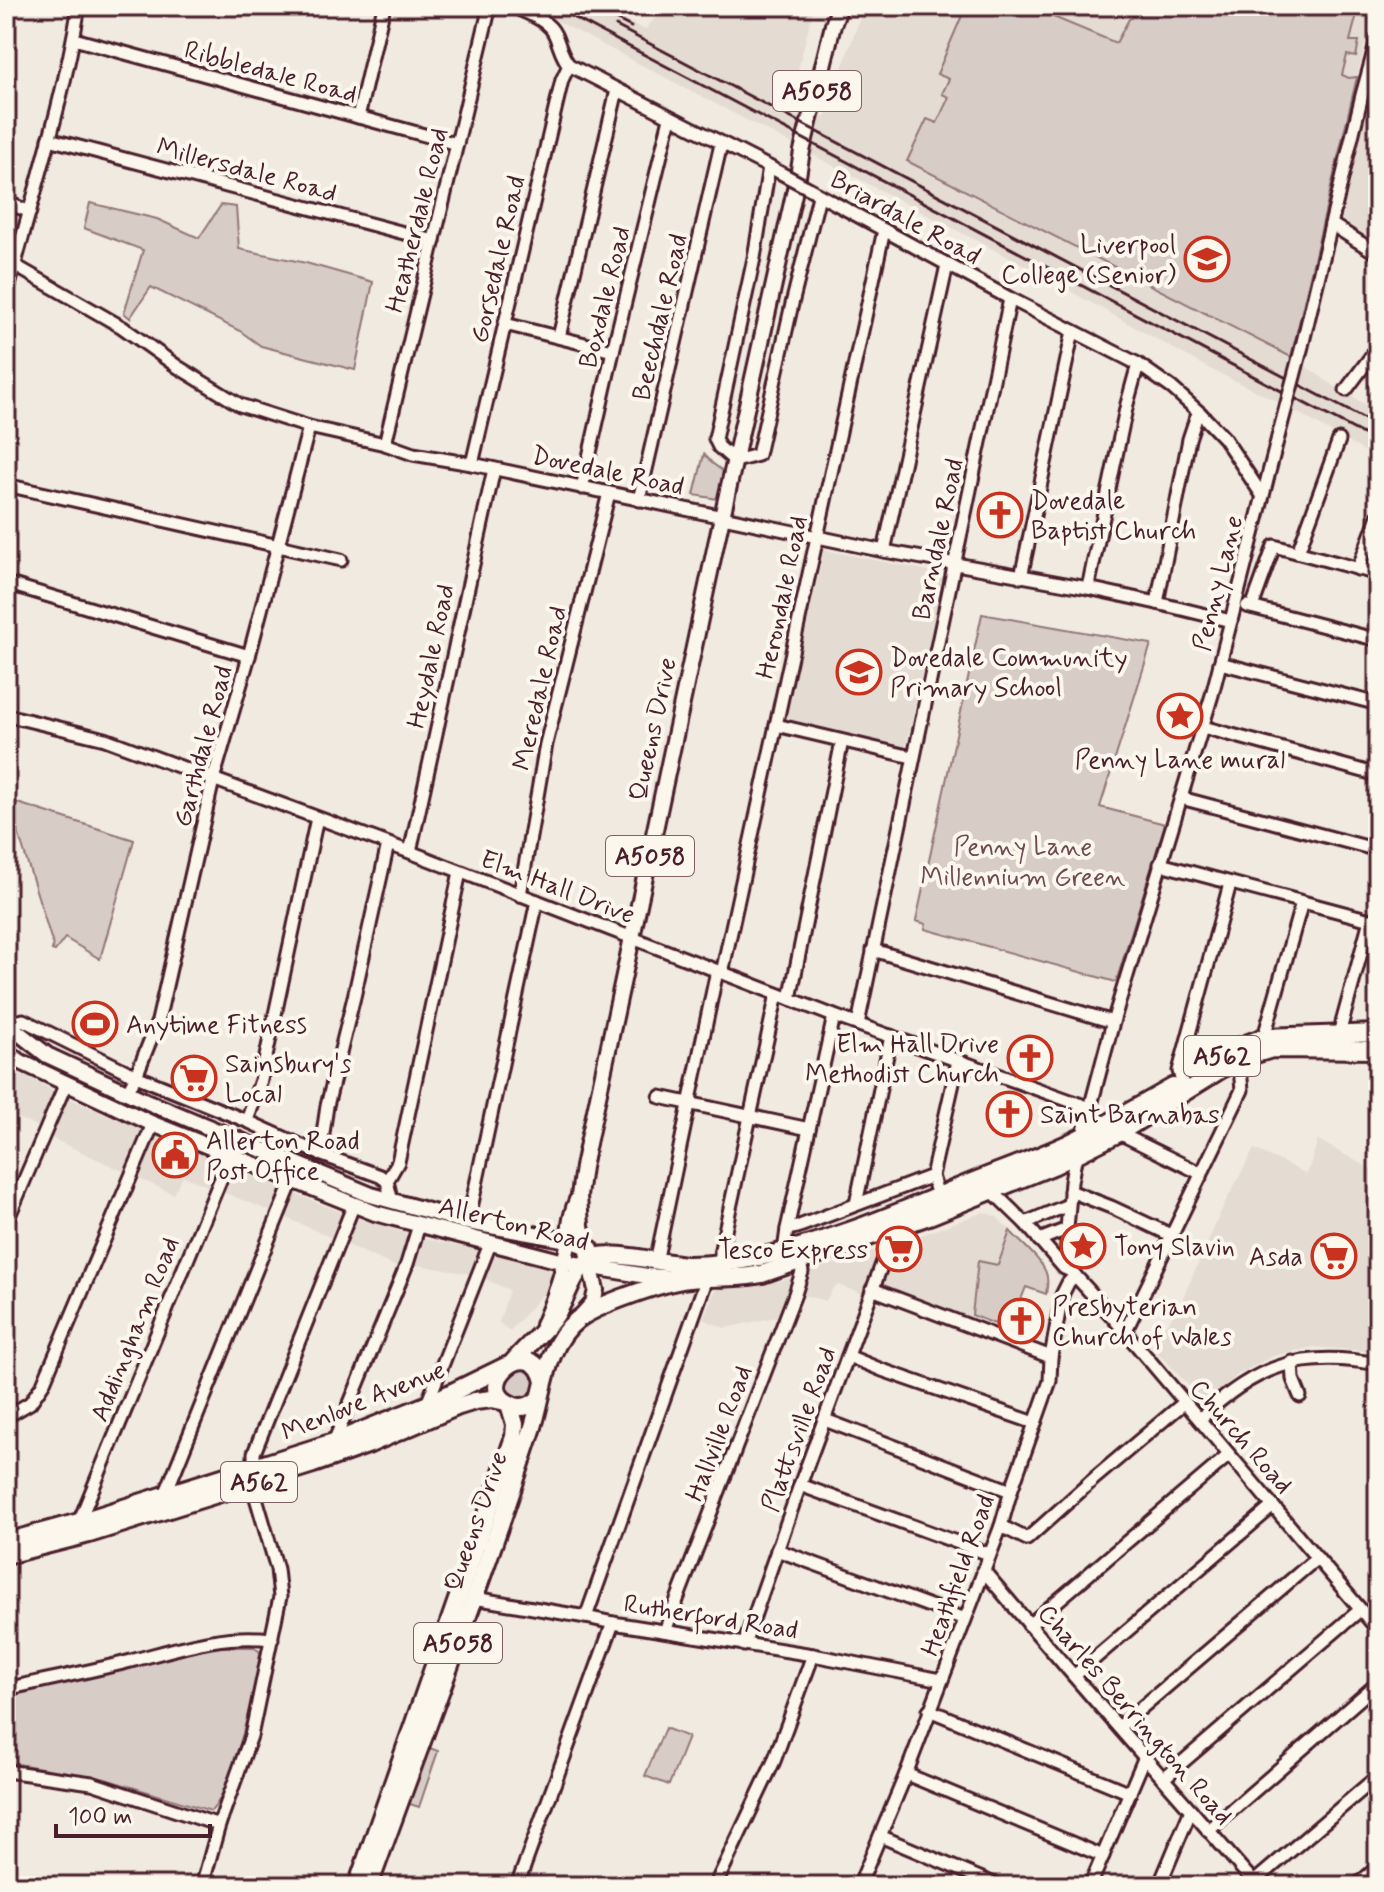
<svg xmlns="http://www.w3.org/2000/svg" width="1384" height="1892" font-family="Mynerve,sans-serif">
<rect width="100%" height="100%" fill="#f0eae0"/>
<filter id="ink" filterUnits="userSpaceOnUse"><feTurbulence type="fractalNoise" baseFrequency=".0125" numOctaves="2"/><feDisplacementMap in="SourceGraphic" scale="16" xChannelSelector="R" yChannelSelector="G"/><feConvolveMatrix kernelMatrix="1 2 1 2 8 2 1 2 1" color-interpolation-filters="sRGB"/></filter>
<g filter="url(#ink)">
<g fill="#e4dbd2">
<path d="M529,6H596L645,30L665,6H814L790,101L825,118L864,6H1374L1291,356L1334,386L1378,412V459L1279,402L1212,370L1027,267Z"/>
<path d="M1378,56V244L1338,217Z"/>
<path d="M824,550L944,574L906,746L785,720Z"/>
<path d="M6,1066L70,1099L295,1194L359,1219L425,1239L547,1265L552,1274L548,1288L510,1331L499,1323L509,1290L477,1275L406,1263L401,1269L285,1217L183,1176L173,1194L49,1137L40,1127L6,1114Z"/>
<path d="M1318,1140L1378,1173V1352L1313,1347L1273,1356L1238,1374L1214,1398L1201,1399L1151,1345L1178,1309L1224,1205L1254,1149L1307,1174Z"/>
<path d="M984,1212L997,1217L1010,1231L998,1265L978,1261L970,1332L838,1285L833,1288L826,1301L804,1295L776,1317L725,1328L703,1319L715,1290L780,1281L902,1242Z"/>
</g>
<g fill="#d8ccc6" stroke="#917678" stroke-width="2">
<path d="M966,6H1027L1116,43L1129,19L1133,17L1137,6H1374L1373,10H1358L1350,41H1359L1356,57L1347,55L1342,75L1349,78L1357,77L1291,357L907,161L927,119L937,123L949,97L942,94L949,79L937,74Z"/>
<path d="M90,203L157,219L199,238L221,205L236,207L239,249L306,263L373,282L355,370L261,346L240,331L151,287L130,318L124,313L143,250L84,228Z"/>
<path d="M704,454L712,463L724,472L718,499L694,495Z"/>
<path d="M982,614L1151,644L1100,807L1165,824L1116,982L925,929L926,924L916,921Z"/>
<path d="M8,800L134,840L100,959L65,938L55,951L52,950L53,945Z"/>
<path d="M1010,1231C1020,1242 1042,1260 1046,1273C1049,1280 1047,1287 1046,1294L1026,1287L1018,1307L1008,1304L1000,1326L972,1315L978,1261L998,1265Z"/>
<path d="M518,1365L534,1371L538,1387C529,1400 522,1402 508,1396L503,1379Z"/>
<path d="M213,1647H254L260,1652C258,1682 231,1793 211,1811L105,1779L6,1762V1697Z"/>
<path d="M665,1728L688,1737L669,1785L645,1776Z"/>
<path d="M427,1747L438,1751L419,1807L407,1803Z"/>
</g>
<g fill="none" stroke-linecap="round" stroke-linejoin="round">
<g stroke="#4a1f2b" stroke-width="17">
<g id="minor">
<path d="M512,6C526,13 548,19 555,35C560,46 561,56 569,65L773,169"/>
<path d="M74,39L457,144"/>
<path d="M358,117L384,6"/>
<path d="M49,139L434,241"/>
<path d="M769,167L754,258L715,439L719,447L735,461L758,455L792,304L819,196"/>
<path d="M816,193L1009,298L1138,364L1172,388L1200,413L1224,438L1262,495"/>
<path d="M6,202L30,212"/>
<path d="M1331,224L1378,254"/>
<path d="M14,265L122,327L178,367L240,405L309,427L385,444L413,454L472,464L884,551L1088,588L1157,603L1231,621"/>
<path d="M6,297C31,201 63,105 79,6"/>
<path d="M505,324L613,351"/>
<path d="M559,337L617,90"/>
<path d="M1302,346L1362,95L1378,37"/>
<path d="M1346,390L1378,347"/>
<path d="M385,444L490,6"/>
<path d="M472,464L562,80L569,65"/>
<path d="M6,485L341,560"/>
<path d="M582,488L613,351L670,118"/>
<path d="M639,500L721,144"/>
<path d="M884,551L947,265"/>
<path d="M1298,552L1339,440"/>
<path d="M1358,569L1378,516"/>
<path d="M1021,577L1073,331"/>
<path d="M6,583L249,656"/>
<path d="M1088,588L1127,404L1138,364"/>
<path d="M1157,603L1189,439L1196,418L1200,413"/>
<path d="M1247,606L1378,640"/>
<path d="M1252,607L1274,546L1378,574"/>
<path d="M1220,663L1378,704"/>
<path d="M6,715L105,739L410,852L834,1016L1090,1108"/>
<path d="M776,725L912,757"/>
<path d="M1203,727L1378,775"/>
<path d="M1181,798L1378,850"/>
<path d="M410,852L494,469"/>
<path d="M1160,864L1378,922"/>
<path d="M520,895L546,744L609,493"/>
<path d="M873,950L1113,1022"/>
<path d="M722,973L884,230"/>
<path d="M790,999L842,741"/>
<path d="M6,1024L23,1020L136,1076L247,1121L320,1154L380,1176L387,1181L392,1202"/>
<path d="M858,1024L1010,299"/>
<path d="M1339,1034L1370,920"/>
<path d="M1265,1040L1264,1037L1302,902"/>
<path d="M1187,1090L1182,1082L1179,1071L1230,884"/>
<path d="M128,1091L136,1076L158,1021L213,780L249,656L309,427"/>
<path d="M660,1097L809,1129"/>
<path d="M247,1121L261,1080L317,818"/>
<path d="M1119,1133L1202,1174"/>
<path d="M320,1154L327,1106L354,997L388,844"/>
<path d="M387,1181L398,1162L460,872"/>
<path d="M989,1185L992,1191L1025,1223L1064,1268L1071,1271L1110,1314L1378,1630"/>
<path d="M1070,1191L1111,1207L1171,1235"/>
<path d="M938,1196L932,1176L958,1061"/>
<path d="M856,1204L891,1036"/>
<path d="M468,1222L537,901"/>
<path d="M6,1223L66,1083"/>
<path d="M1025,1223L1068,1205"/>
<path d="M787,1229L797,1227L932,1176"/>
<path d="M1039,1240L1067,1229"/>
<path d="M784,1251L787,1229L834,1016"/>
<path d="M656,1262L717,971"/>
<path d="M721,1263V1249L777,994"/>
<path d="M1071,1271L1067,1249V1229L1071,1182L1076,1154L1083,1135L1113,1022L1212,695L1278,437"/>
<path d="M872,1289L1051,1357"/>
<path d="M1125,1332L1242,1090L1240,1069"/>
<path d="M848,1356L882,1370L1035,1423"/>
<path d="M1292,1362L1293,1379L1300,1396"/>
<path d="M427,1404L490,1244"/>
<path d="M6,1417L30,1403L43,1384L153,1124"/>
<path d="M1200,1419C1255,1365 1302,1350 1378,1364"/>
<path d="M825,1420L1011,1491"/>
<path d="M334,1442L407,1264L419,1225"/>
<path d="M254,1467V1453L354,1204"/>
<path d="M800,1485L989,1554"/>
<path d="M165,1495L293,1179"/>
<path d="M79,1522L231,1154"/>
<path d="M1001,1526L1027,1539L1096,1477L1185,1402"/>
<path d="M777,1550L965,1619"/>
<path d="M983,1570C1073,1677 1166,1781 1257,1886"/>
<path d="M474,1598L586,1617L613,1623L813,1655L941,1680"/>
<path d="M586,1617L707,1278"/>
<path d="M1029,1625L1229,1455"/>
<path d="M665,1631L795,1294L802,1272L799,1257"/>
<path d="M744,1645L800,1485L895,1229"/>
<path d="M1074,1676L1273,1506"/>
<path d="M6,1689C46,1680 87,1672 127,1662C177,1649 219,1633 272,1639"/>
<path d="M929,1710L1130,1793"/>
<path d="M1119,1727L1317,1558"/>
<path d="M6,1771L92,1783L219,1825"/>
<path d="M906,1774L1103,1856"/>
<path d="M1164,1778L1360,1610"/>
<path d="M1208,1831L1378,1683"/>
<path d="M880,1836L999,1886"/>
<path d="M1254,1882L1378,1776"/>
<path d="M202,1886L219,1825L251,1736L280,1597L277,1569L252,1484"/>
<path d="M517,1886L613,1623"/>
<path d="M715,1886L774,1761L813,1655"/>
<path d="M859,1886L906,1774L1001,1526L1011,1491L1050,1381L1051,1357L1062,1295L1068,1283L1075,1275"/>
<path d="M1090,1886L1144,1759"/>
<path d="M1159,1886L1191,1810"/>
<path d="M1356,1886L1378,1867"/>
</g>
</g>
<g stroke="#4a1f2b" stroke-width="20">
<g id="major">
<path d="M6,1023L47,1055L148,1102L371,1195L468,1222L568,1240L591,1248"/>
<path d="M6,1053L21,1062L153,1124L375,1213L564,1262L647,1276L676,1278"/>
<path d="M583,1314L593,1303L596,1290L581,1226L579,1196L583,1167L716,544L798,176L802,151L833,25L840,6"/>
<path d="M543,1325C554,1300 562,1277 567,1250C570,1232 569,1217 577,1200"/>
</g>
</g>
<g stroke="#4a1f2b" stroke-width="22">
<g id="highway">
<path d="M1217,1060L1236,1048L1264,1037L1378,1033"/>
<path d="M512,1363C525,1348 541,1334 553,1319C567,1301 572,1270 592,1258C609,1249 665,1264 688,1265C712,1265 736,1262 760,1257C830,1242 894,1214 960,1187C995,1172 1032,1160 1067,1144C1103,1127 1138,1107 1173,1087"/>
<path d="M540,1397C533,1405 523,1410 512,1405C469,1387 531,1330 544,1381"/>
<path d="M6,1542L79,1522L334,1442L426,1405L506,1366"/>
<path d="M6,1555L89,1534L313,1464L370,1444L459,1406L475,1401L492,1399L506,1402"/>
<path d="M357,1886L514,1437L515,1424L509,1404"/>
<path d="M369,1886C424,1734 482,1583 532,1430C544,1394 545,1345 577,1320C596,1305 665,1281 690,1279C714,1277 738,1279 762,1274L929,1216L1055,1165L1119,1133L1236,1060L1272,1049L1378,1050"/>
</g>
</g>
<use href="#minor" stroke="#fbf7ec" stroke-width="11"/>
<use href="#major" stroke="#fbf7ec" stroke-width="14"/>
<use href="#highway" stroke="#fbf7ec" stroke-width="16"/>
<g stroke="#4a1f2b" stroke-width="3">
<path d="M552,6L1378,442"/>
<path d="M590,6L631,27"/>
<path d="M616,26L1378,426"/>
</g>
<g stroke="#4a1f2b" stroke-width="17" stroke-linecap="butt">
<g id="minor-bridge">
<path d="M777,171L814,191"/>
<path d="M1278,437L1302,346"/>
</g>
</g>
<use href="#minor-bridge" stroke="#fbf7ec" stroke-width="11"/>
</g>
</g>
<defs>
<g id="school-ring" transform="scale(2.3)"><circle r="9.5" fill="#fbf7ec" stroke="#c8321e" stroke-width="1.5"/><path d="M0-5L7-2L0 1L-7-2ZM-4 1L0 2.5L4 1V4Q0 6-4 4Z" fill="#c8321e"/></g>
<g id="church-ring" transform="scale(2.3)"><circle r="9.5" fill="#fbf7ec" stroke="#c8321e" stroke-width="1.5"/><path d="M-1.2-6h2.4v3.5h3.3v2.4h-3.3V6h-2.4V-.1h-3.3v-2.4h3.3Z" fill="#c8321e"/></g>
<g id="sight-ring" transform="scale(2.3)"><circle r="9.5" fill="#fbf7ec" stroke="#c8321e" stroke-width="1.5"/><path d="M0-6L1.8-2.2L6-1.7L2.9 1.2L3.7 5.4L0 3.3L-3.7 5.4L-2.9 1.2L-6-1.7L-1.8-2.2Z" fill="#c8321e"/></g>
<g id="stadium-ring" transform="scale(2.3)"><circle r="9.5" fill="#fbf7ec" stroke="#c8321e" stroke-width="1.5"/><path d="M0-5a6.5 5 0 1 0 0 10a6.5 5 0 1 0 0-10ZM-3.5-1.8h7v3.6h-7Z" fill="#c8321e"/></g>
<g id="supermarket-ring" transform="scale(2.3)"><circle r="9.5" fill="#fbf7ec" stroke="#c8321e" stroke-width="1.5"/><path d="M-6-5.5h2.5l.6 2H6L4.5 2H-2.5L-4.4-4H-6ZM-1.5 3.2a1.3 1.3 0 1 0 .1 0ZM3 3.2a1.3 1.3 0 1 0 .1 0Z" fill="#c8321e"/></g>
<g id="civic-ring" transform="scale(2.3)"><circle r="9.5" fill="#fbf7ec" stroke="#c8321e" stroke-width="1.5"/><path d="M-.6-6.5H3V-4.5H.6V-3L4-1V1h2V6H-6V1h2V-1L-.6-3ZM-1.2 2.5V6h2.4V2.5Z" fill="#c8321e"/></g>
</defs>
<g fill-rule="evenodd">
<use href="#school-ring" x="1207" y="259"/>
<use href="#church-ring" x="1000" y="515"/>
<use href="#school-ring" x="859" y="672"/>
<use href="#sight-ring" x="1180" y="716"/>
<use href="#stadium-ring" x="95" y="1024"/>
<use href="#church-ring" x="1030" y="1058"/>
<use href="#supermarket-ring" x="194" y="1078"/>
<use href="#church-ring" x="1009" y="1114"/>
<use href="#civic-ring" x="175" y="1155"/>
<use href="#sight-ring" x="1083" y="1246"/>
<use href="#supermarket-ring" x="899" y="1249"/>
<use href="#supermarket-ring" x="1334" y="1256"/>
<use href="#church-ring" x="1021" y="1321"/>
</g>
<g text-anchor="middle" stroke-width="8" stroke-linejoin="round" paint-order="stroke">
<g fill="#fbf7ec" stroke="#7f6065" stroke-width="2">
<rect x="773" y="71" width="88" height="40" rx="6"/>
<rect x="606" y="836" width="88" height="40" rx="6"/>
<rect x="1184" y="1036" width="76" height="40" rx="6"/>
<rect x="221" y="1462" width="76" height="40" rx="6"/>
<rect x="414" y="1623" width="88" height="40" rx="6"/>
</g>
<g font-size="24" font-weight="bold" fill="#4a1f2b">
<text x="817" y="99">A5058</text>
<text x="650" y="864">A5058</text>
<text x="1222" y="1064">A562</text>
<text x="259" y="1490">A562</text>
<text x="458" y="1651">A5058</text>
</g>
<g font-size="26" fill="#4a1f2b" stroke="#fbf7ec">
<text transform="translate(271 71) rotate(15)" y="9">Ribbledale Road</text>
<text transform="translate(247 169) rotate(15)" y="9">Millersdale Road</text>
<text transform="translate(906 217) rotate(29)" y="9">Briardale Road</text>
<text transform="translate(416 220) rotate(-76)" y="9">Heatherdale Road</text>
<text transform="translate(497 259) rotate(-77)" y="9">Gorsedale Road</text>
<text transform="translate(604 297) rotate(-76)" y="9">Boxdale Road</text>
<text transform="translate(659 317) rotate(-77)" y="9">Beechdale Road</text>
<text transform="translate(608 470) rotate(12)" y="9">Dovedale Road</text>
<text transform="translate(937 539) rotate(-78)" y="9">Barndale Road</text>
<text transform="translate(1217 583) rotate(-76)" y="9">Penny Lane</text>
<text transform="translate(781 597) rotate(-78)" y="9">Herondale Road</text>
<text transform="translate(430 656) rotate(-78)" y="9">Heydale Road</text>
<text transform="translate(539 688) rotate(-77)" y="9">Meredale Road</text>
<text transform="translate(652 729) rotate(-78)" y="9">Queens Drive</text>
<text transform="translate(202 746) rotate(-75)" y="9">Garthdale Road</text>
<text transform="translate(558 886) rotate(21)" y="9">Elm Hall Drive</text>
<text transform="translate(514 1223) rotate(14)" y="9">Allerton Road</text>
<text transform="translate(134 1329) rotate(-68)" y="9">Addingham Road</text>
<text transform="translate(363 1400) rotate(-22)" y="9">Menlove Avenue</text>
<text transform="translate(798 1429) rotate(-70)" y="9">Plattsville Road</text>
<text transform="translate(718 1433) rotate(-69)" y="9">Hallville Road</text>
<text transform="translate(1242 1436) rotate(49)" y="9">Church Road</text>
<text transform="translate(475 1521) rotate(-71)" y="9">Queens Drive</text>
<text transform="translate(957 1575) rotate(-70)" y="9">Heathfield Road</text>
<text transform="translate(711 1616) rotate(9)" y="9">Rutherford Road</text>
<text transform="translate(1136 1714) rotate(49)" y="9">Charles Berrington Road</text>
</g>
<g font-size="26" fill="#4a1f2b" stroke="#fbf7ec" text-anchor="start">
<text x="1176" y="253" text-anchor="end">Liverpool<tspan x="1176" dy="30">College (Senior)</tspan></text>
<text x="1031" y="509">Dovedale<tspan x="1031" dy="30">Baptist Church</tspan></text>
<text x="890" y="666">Dovedale Community<tspan x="890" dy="30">Primary School</tspan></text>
<text x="1180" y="768" text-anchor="middle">Penny Lane mural</text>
<text x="126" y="1033">Anytime Fitness</text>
<text x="999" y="1052" text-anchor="end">Elm Hall Drive<tspan x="999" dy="30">Methodist Church</tspan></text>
<text x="225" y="1072">Sainsbury's<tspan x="225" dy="30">Local</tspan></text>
<text x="1040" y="1123">Saint Barnabas</text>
<text x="206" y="1149">Allerton Road<tspan x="206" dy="30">Post Office</tspan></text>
<text x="1114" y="1255">Tony Slavin</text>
<text x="868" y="1258" text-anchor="end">Tesco Express</text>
<text x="1303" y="1265" text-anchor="end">Asda</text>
<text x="1052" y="1315">Presbyterian<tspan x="1052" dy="30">Church of Wales</tspan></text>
</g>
<g font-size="26" fill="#6e4a52" stroke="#fbf7ec">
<text x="1023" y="855">Penny Lane<tspan x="1023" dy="30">Millennium Green</tspan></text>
</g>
</g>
<rect width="1384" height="1892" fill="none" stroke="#fbf7ec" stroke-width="32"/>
<rect x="16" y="16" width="1352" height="1860" fill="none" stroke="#4a1f2b" stroke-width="3" filter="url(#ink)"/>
<path d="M56 1824v12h154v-12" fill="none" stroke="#4a1f2b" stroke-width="4"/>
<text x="68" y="1824" font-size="24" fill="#4a1f2b" stroke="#fbf7ec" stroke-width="6" paint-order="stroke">100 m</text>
</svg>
